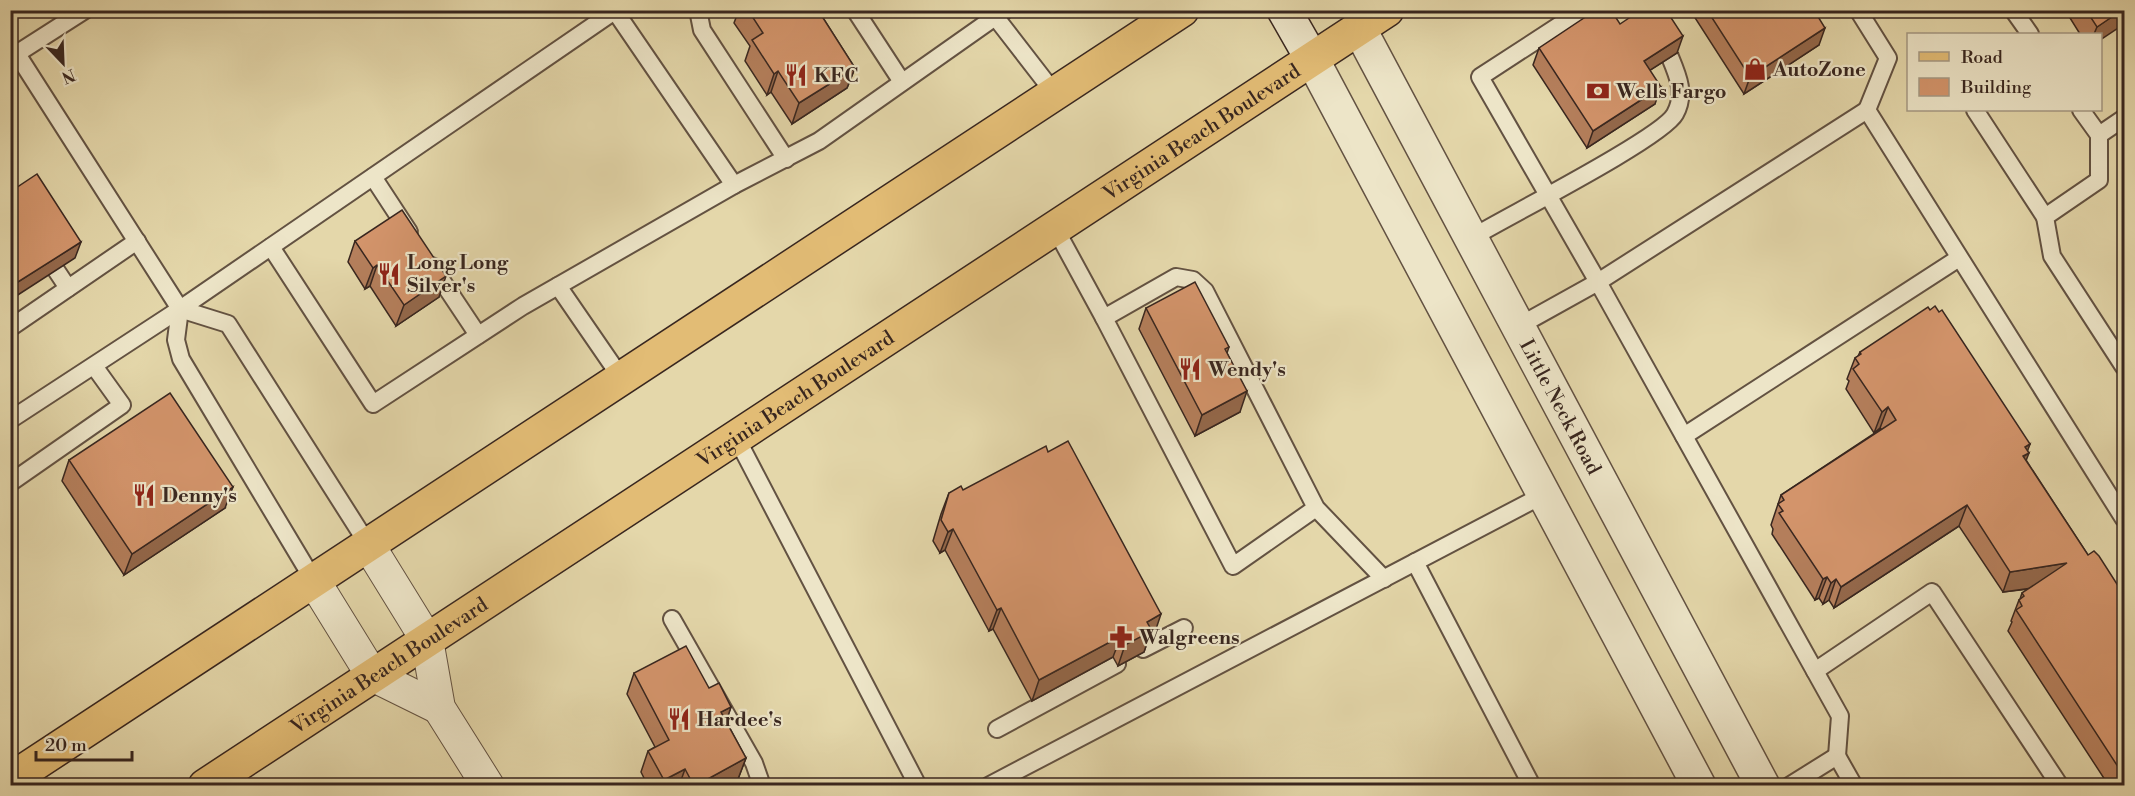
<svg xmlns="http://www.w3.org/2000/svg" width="2135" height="796" font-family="'Libre Bodoni',serif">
<rect width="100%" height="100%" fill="#e4d7aa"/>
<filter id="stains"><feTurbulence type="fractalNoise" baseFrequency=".00333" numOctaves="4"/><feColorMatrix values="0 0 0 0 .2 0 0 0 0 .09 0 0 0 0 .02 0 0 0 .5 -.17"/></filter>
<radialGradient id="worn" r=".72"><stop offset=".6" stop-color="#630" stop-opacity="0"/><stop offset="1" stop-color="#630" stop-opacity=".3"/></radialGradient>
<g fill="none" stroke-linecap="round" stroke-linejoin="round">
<g stroke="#635242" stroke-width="20">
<g id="service">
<path d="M698,10L702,30L786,159"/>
<path d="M855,10L902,82"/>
<path d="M990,10L1055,94"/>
<path d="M1583,10L1480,77L1598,282L1867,110"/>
<path d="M1858,10L1888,58L1867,110L2124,519"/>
<path d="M2013,10L2030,34"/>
<path d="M615,11L734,185L819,141L1005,10"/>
<path d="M17,54L180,309L176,340L181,359L314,581"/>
<path d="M10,58L85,10"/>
<path d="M1975,110L2045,217"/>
<path d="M2081,110L2099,135L2124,118"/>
<path d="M2099,135V180L2045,217L2052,256L2124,367"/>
<path d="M373,177L409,232"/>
<path d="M1055,228L1104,318"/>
<path d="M1473,237C1506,217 1662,138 1675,114C1686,94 1678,76 1670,57"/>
<path d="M271,247L373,404L523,306L734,185"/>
<path d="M432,266L478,335"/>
<path d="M56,270L68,288"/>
<path d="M558,286L622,379"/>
<path d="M180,309L228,324L369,546"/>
<path d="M1519,326L1598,282L1840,716L1837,756"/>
<path d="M10,328L137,241"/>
<path d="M10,420L180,309L616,10"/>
<path d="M1684,436L1959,258"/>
<path d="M736,437L918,786"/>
<path d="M10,483L122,405L94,366"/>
<path d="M1316,508L1233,566L1104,318L1176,277L1193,280L1205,291L1316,508L1384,579"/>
<path d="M1415,562L1532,786"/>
<path d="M672,619L754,763L762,786"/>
<path d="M1143,649L1184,628"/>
<path d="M1815,671L1932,592L2060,786"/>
<path d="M997,729L1117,664"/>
<path d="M988,786L1545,494"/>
<path d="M1789,786L1837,756L1854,786"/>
</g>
</g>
<g stroke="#635242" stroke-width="34">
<g id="minor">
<path d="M369,546L427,640L439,708L488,786"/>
<path d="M314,581L372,675L439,708"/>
</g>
</g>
<g stroke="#635242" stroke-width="36">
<g id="tertiary">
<path id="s1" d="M1359,28L1763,786"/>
<path d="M1312,59L1699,786"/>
</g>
</g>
<g stroke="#38261f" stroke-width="36">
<path id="secondary" d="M1284,10L1312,59"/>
</g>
<g stroke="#38261f" stroke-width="36">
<g id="primary">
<path d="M10,780L1182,10"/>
<path id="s2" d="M205,786L1387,10"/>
</g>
</g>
<use href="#service" stroke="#ede5c8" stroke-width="16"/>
<use href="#minor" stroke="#ede5c8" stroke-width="32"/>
<use href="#tertiary" stroke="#ede5c8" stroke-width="33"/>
<use href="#secondary" stroke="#ede5c8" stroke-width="33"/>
<use href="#primary" stroke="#e2bc75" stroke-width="33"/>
</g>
<g fill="#b57f5c" stroke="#38261f" stroke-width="1.5">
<path d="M739,10H818L855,68L847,88L792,124L771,92L767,95L745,61L750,46L734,23Z"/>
<path d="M1690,10H1814L1819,45L1744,94Z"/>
<path d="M2065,10H2124L2100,34H2080Z"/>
<path d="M1539,48L1677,53L1650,70L1655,104L1587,148L1533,65Z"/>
<path d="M355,241L439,297L396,326L370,286L365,289L348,262Z"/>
<path d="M1146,308L1229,347L1227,353L1240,412L1195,436L1139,329Z"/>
<path d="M1860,352L2030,444L2027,450L2026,460L2088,555L2124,595V786H2109L2008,631L2012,622L2011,621L2019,600L2020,599L2022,593L2029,589L2003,592L1959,526L1834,608L1829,600L1823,604L1819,598L1815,600L1772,534L1773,529L1771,525L1781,495L1881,429L1880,428L1874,433L1846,389L1849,381L1847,379L1855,358L1858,356Z"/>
<path d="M69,460L225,508L124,575L62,481Z"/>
<path d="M963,490L1154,635L1149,637L1144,652L1118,666L1113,657L1032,701L993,629L989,631L945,550L940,553L933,541L941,514L949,493Z"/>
<path d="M634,673L709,688L731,707L726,721L746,758L738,779L726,786H648L641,772L648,751L655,747L627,694Z"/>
</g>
<g fill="#94684b" stroke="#38261f" stroke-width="1.5">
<path d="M2122,10H2124V24L2100,40V34H2094L2097,27Z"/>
<path d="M1825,28L1819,45L1744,94L1750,77Z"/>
<path d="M1683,36L1677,53L1638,78L1644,61Z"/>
<path d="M855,68L847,88L792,124L799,103Z"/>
<path d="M778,71L771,92L767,95L774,74Z"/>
<path d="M1661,87L1655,104L1587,148L1593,131Z"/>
<path d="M81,242L75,258L10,300V287Z"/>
<path d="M377,265L370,286L365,289L373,268Z"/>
<path d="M446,276L439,297L396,326L404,305Z"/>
<path d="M1247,391L1240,412L1195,436L1202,415Z"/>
<path d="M1888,407L1880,428L1874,433L1882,412Z"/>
<path d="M2030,444L2026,455L2029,453L2021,474L2025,447Z"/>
<path d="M233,487L225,508L124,575L132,554Z"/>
<path d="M1967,505L1959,526L1834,608L1841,587Z"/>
<path d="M953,529L945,550L940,553L948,532Z"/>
<path d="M2067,563L2060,584L2003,592L2010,572Z"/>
<path d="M1827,577L1819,598L1815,600L1823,579Z"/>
<path d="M1836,579L1829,600L1823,604L1831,583Z"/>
<path d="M1001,608L993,629L989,631L997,610Z"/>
<path d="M1161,614L1154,635L1149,637L1144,652L1118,666L1125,645L1147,622Z"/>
<path d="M1121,636L1113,657L1032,701L1039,680Z"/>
<path d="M731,707L724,728L721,712Z"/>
<path d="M746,758L738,779L726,786H695Z"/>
<path d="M685,769L679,786H662L664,780Z"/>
</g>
<g fill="#d3946b" stroke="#38261f" stroke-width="1.5">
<path d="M748,10H818L855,68L799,103L778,71L774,74L752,40L763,33Z"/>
<path d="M1596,10H1611L1620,24L1641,10H1666L1683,36L1644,61L1661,87L1593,131L1539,48Z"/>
<path d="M1707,10H1814L1825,28L1750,77Z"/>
<path d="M2086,10H2122L2097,27Z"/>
<path d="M37,174L81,242L10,287V192Z"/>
<path d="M402,210L446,276L404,305L377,265L373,268L355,241Z"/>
<path d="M1195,282L1229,347L1225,349L1247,391L1202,415L1146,308Z"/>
<path d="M1935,306L1939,312L1942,310L2030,444L2025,447L2029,453L2023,456L2088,555L2094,551L2099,556L2124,595V776L2016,610L2022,606L2019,600L2024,596L2022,593L2067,563L2010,572L1967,505L1841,587L1836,579L1831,583L1827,577L1823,579L1779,513L1783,511L1778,504L1784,500L1781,495L1896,420L1888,407L1882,412L1853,369L1859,364L1855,358L1861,354L1860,352L1928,307L1930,310Z"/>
<path d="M170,393L233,487L132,554L69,460Z"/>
<path d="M1068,441L1161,614L1147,622L1152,631L1125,645L1121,636L1039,680L1001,608L997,610L953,529L948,532L941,520L949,493L961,486L963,490L1046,446L1048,452Z"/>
<path d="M686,646L709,688L719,683L731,707L721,712L746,758L695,786H694L685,769L664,780L648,751L669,740L634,673Z"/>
</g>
<defs>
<g id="shop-bare" transform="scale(1.8)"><path d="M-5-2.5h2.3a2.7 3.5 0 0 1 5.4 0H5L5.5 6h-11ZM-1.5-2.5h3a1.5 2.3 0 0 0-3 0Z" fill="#8f2418" stroke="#ede5c8" stroke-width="2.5" paint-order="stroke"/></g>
<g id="restaurant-bare" transform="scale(1.8)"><path d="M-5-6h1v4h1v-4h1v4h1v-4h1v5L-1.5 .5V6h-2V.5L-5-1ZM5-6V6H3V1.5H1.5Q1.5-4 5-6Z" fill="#8f2418" stroke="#ede5c8" stroke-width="2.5" paint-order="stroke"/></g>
<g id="bank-bare" transform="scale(1.8)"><path d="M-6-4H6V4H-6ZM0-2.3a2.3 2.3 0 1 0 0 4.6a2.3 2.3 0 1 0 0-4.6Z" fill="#8f2418" stroke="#ede5c8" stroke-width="2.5" paint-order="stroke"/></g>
<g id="pharmacy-bare" transform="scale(1.8)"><path d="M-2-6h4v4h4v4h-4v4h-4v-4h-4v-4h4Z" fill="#8f2418" stroke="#ede5c8" stroke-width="2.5" paint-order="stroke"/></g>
</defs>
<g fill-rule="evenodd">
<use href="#shop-bare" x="1755" y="69"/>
<use href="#restaurant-bare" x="796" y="75"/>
<use href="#bank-bare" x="1598" y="91"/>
<use href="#restaurant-bare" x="389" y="274"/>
<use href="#restaurant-bare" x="1190" y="369"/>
<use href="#restaurant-bare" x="144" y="495"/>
<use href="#pharmacy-bare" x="1121" y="637"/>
<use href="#restaurant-bare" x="679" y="719"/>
</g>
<g text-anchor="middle" stroke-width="4.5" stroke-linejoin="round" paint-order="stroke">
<g font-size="20" font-weight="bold" fill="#38261f" stroke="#ede5c8" text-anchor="start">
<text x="1773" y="76">AutoZone</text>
<text x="814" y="82">KFC</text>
<text x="1616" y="98">Wells Fargo</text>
<text x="407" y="269">Long Long<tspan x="407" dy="23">Silver's</tspan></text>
<text x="1208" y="376">Wendy's</text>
<text x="162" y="502">Denny's</text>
<text x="1139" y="644">Walgreens</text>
<text x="697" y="726">Hardee's</text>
</g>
<g font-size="20" fill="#38261f" stroke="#ede5c8">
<text dy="7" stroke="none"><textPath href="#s2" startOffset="1192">Virginia Beach Boulevard</textPath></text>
<text dy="7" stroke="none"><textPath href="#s2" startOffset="706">Virginia Beach Boulevard</textPath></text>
<text dy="7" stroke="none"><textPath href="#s1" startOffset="429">Little Neck Road</textPath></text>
<text dy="7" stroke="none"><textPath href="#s2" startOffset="220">Virginia Beach Boulevard</textPath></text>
</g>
</g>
<rect width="2135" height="796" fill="none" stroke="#e4d7aa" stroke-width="36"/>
<rect x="12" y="12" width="2111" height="772" fill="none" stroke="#38261f" stroke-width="3"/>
<rect x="18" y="18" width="2099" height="760" fill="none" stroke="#38261f" stroke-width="1.5"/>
<rect x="1907" y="33" width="195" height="78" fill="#ede5c8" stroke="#a59984" stroke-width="1.5"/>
<rect x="1919" y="52" width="30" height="9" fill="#e2bc75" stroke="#a59984" stroke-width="1.5"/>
<text x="1961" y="63" font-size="18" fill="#38261f">Road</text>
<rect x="1919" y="78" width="30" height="18" fill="#d3946b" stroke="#a59984" stroke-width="1.5"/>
<text x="1961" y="93" font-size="18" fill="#38261f">Building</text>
<g transform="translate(63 63) rotate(157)" stroke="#ede5c8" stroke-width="4.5" paint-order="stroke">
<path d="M0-4.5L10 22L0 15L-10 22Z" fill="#38261f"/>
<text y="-9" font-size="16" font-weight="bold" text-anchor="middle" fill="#38261f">N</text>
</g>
<path d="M36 751v9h96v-9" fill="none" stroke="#38261f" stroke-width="3"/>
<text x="45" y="751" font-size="18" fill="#38261f" stroke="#ede5c8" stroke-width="4.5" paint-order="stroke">20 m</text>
<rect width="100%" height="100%" filter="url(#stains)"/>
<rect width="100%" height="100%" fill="url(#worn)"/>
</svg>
